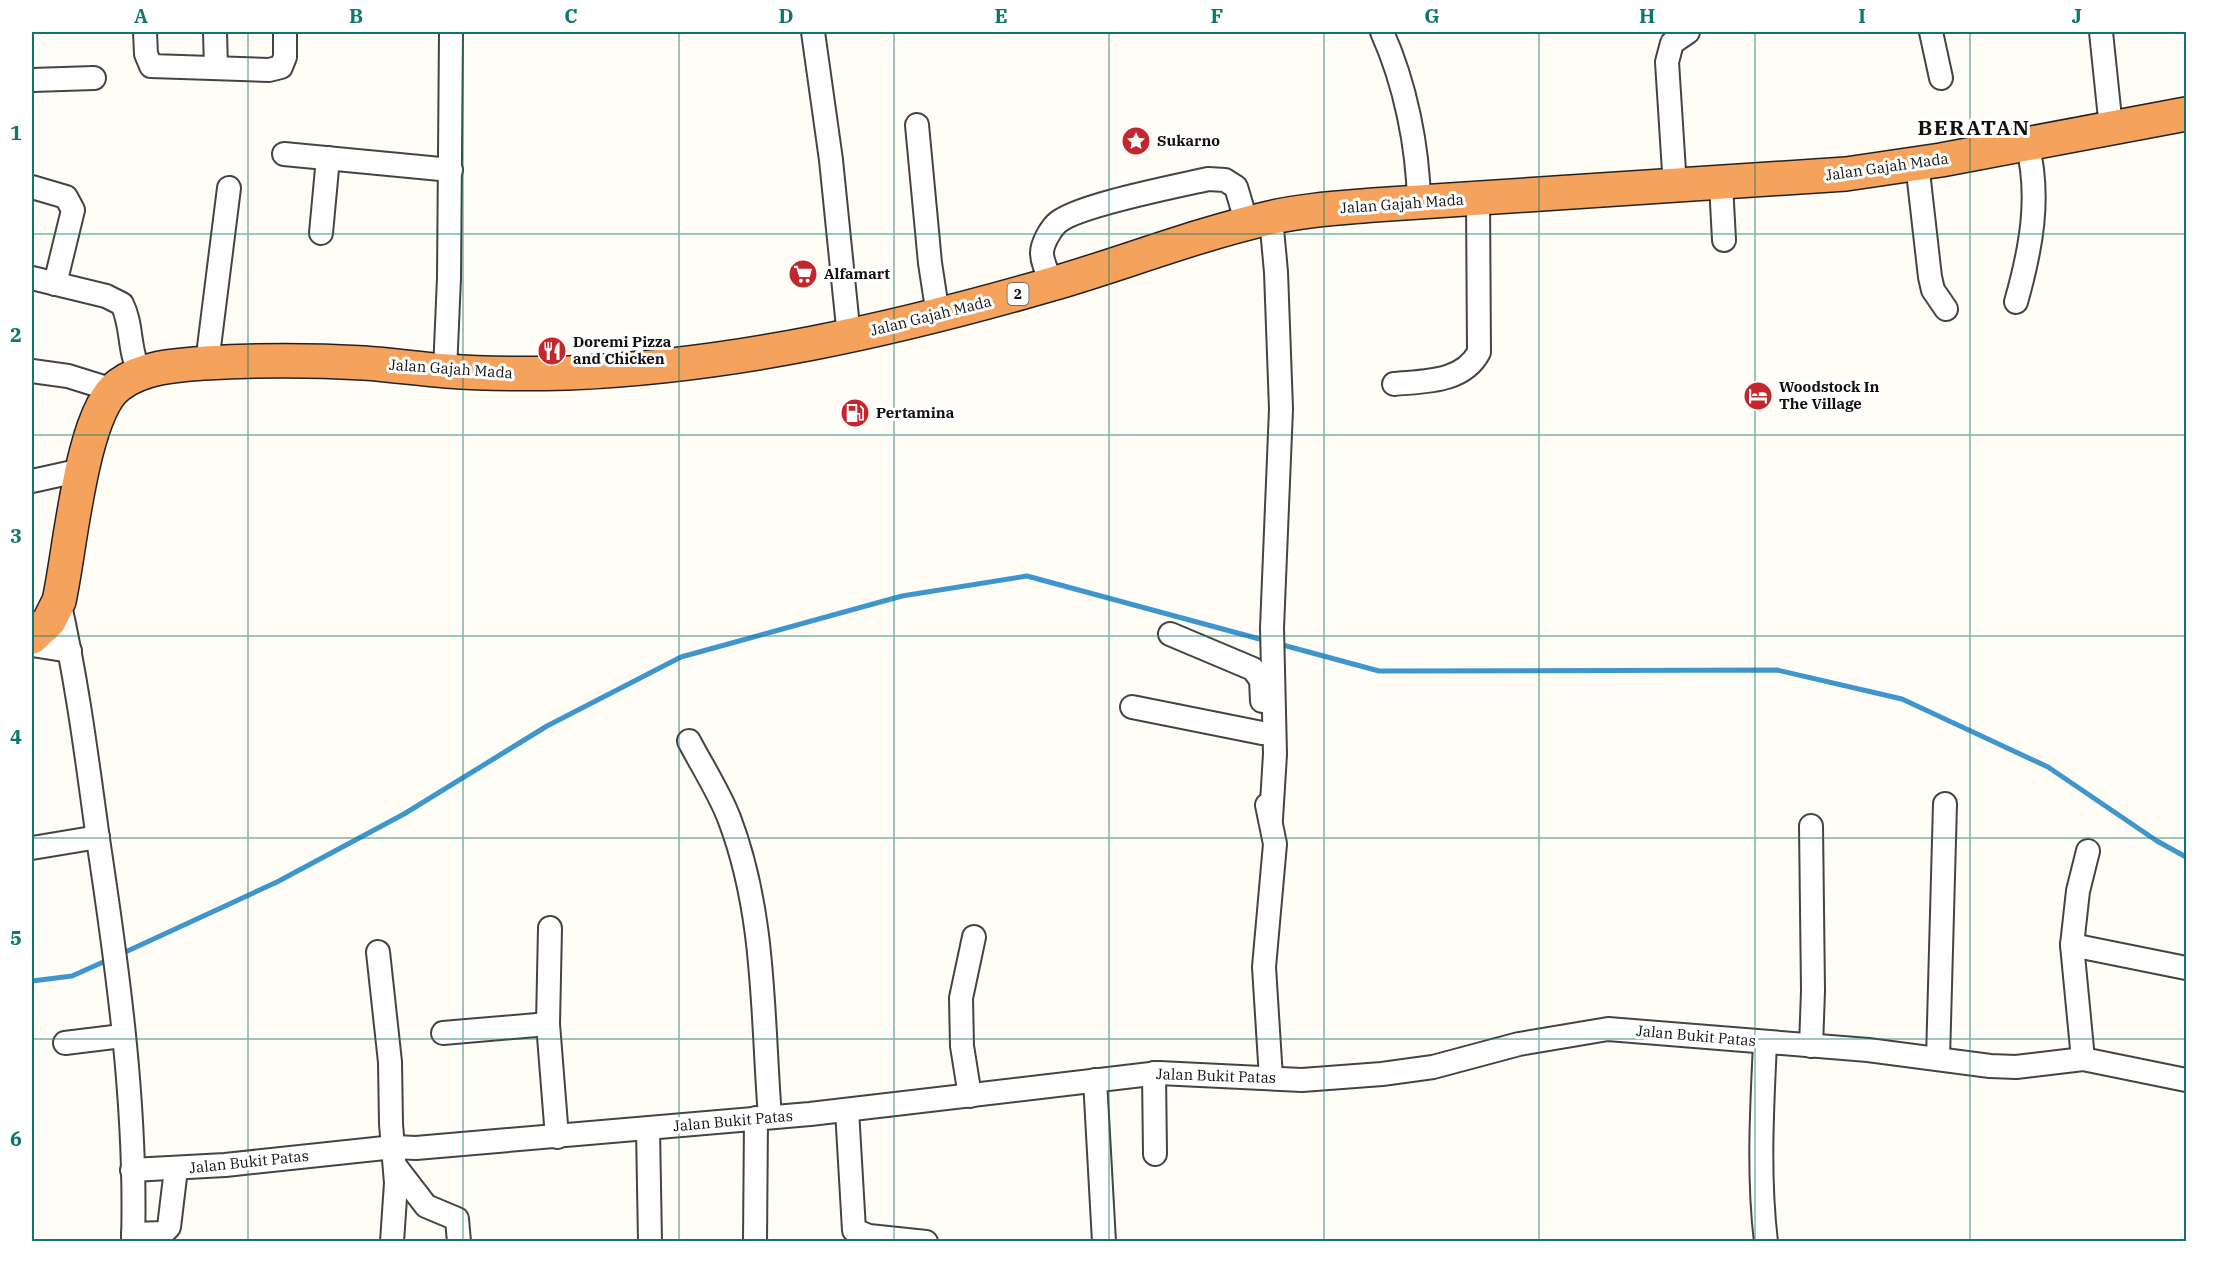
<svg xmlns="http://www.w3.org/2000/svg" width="2218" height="1273" font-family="'IBM Plex Serif',serif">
<rect width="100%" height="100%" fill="#fffdf5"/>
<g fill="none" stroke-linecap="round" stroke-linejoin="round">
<g stroke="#3f96cf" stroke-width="5">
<path d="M1279,644L1379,671L1777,670L1902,699L2048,767L2157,841L2186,857"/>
<path d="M121,954L277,882L404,814L547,726L681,657L902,596L1027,576L1267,641"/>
<path d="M32,981L72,976L110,959"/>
</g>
<g stroke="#444" stroke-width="26">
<g id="minor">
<path d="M145,32L146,54L151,66L269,70L281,67L285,57V32"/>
<path d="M215,32L216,68"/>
<path d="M813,32L831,160L849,337"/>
<path d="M1382,32C1405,83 1418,146 1419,203"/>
<path d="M1931,32L1941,78"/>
<path d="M2101,32L2111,128"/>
<path d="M32,80L94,78"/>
<path d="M917,125L930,263L938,315"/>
<path d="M284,154L451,170"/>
<path d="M1917,163L1930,277L1933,290L1946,309"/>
<path d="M1721,184L1724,240"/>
<path d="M32,187L66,197L73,210L55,284"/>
<path d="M1675,187L1667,62L1672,43L1688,32"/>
<path d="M1271,218L1276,272L1281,409L1272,628L1275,754L1271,819"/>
<path d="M321,233L328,158"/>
<path d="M32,278L106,296L122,304C133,326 128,351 140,373"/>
<path d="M1053,284C1049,275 1042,264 1042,253C1042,244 1050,230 1056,224C1073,206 1178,186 1208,179L1225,180L1236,187L1247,224"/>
<path d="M2016,302C2031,249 2041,197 2027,143"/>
<path d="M207,363L229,188"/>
<path d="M32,371L68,376L113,390"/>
<path d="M445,371L449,278L451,32"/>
<path d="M1394,384C1423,381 1463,383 1479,352L1478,199"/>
<path d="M32,481L82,470"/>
<path d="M59,601C77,680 87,759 98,839C118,971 137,1108 133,1242"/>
<path d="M1170,634L1253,669L1261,680L1262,701"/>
<path d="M32,645L70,651"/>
<path d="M1132,707L1262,733"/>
<path d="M689,741C702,766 719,792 729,818C766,914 762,1017 770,1117"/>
<path d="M1267,805L1275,844L1264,967L1271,1078"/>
<path d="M32,848L98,837"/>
<path d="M550,928L548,1024L557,1137"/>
<path d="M2072,945L2186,968"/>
<path d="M378,952L390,1062L391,1124L396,1183L392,1242"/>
<path d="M443,1033L548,1024"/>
<path d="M65,1043L122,1036"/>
<path d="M1765,1043C1762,1109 1758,1175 1766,1242"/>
<path d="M1811,1046L1813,991L1811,826"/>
<path d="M1938,1059L1945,804"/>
<path d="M2083,1059L2072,945L2078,891L2088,851"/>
<path d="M1154,1073L1155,1154"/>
<path d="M1095,1080L1104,1242"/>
<path d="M970,1096L962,1046L961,998L974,937"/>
<path d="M847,1110L854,1230L869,1236L926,1242"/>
<path d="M648,1129L650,1242"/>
<path d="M396,1167L426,1206L457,1219L459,1242"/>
<path d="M132,1170L225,1165L394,1147L416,1148L810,1114L1159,1073L1302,1080L1382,1074L1433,1067L1519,1044L1608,1029L1868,1050L1990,1066L2016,1067L2083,1059L2186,1080"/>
<path d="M133,1234L163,1233L169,1227L176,1169"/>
<path d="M755,1242L756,1118"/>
</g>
</g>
<g stroke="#222" stroke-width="36">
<path id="highway" d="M32,637L49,621L59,601C70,553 81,412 119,385C143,367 176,365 205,363C258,360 311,360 364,363C392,365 420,369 447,371C487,374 528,374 568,373C734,366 893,330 1052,284C1124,263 1195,235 1269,218C1303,210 1339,208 1374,205L1846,174L1941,160L2186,114"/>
</g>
<use href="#minor" stroke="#fff" stroke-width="22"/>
<use href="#highway" stroke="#f5a25d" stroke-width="33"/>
</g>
<path fill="none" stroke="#0f766e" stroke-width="1.5" stroke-opacity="0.55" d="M248,32V1242M463,32V1242M679,32V1242M894,32V1242M1109,32V1242M1324,32V1242M1539,32V1242M1755,32V1242M1970,32V1242M32,234H2186M32,435H2186M32,636H2186M32,838H2186M32,1039H2186"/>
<defs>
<g id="sight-disc" transform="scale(1.5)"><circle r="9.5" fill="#c4262e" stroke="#fff"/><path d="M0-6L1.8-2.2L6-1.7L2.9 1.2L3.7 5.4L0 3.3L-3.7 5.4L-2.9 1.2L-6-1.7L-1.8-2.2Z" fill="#fff"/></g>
<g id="supermarket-disc" transform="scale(1.5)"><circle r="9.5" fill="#c4262e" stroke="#fff"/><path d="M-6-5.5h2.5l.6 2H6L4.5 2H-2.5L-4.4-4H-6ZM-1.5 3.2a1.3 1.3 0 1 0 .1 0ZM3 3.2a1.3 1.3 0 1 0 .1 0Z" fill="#fff"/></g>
<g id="restaurant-disc" transform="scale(1.5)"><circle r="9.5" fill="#c4262e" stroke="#fff"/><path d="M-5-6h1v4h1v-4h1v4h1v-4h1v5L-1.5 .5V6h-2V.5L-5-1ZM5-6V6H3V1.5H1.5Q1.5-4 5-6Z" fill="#fff"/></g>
<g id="hotel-disc" transform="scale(1.5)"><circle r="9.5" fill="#c4262e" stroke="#fff"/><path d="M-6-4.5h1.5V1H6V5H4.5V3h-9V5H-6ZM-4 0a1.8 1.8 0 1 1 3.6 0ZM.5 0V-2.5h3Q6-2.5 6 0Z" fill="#fff"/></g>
<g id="fuel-disc" transform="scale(1.5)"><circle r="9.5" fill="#c4262e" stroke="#fff"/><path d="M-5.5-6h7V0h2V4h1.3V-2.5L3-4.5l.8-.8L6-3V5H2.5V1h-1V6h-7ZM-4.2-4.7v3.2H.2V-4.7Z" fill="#fff"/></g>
</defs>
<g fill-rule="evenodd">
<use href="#sight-disc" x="1136" y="141"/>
<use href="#supermarket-disc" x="803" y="274"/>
<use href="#restaurant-disc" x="552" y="351"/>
<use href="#hotel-disc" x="1758" y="396"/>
<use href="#fuel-disc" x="855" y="413"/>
</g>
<g text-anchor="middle" stroke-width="6" stroke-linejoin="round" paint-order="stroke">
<rect fill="#fff" stroke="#585858" stroke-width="1.5" x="1007.5" y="283" width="21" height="22" rx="4.5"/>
<g font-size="14" font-weight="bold" fill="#111">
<text x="1018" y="299">2</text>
</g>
<g font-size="15" font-weight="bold" fill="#111" stroke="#fff" text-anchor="start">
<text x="1157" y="146">Sukarno</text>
<text x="824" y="279">Alfamart</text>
<text x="573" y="347">Doremi Pizza<tspan x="573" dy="17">and Chicken</tspan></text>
<text x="1779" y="392">Woodstock In<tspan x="1779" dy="17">The Village</tspan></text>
<text x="876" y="418">Pertamina</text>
</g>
<g font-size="15" fill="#111" stroke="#fff">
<text transform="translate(1887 167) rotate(-8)" y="5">Jalan Gajah Mada</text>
<text transform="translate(1402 204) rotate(-4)" y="5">Jalan Gajah Mada</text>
<text transform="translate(931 316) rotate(-14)" y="5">Jalan Gajah Mada</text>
<text transform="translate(451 369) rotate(4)" y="5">Jalan Gajah Mada</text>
<text transform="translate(1696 1036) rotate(5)" y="5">Jalan Bukit Patas</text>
<text transform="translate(1216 1076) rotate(2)" y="5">Jalan Bukit Patas</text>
<text transform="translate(733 1121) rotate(-5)" y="5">Jalan Bukit Patas</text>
<text transform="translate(249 1162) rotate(-6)" y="5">Jalan Bukit Patas</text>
</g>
<g font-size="21" font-weight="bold" letter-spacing="1.5" fill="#111" stroke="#fff">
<text x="1974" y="135">BERATAN</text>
</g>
</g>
<rect width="2218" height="1273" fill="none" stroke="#ffffff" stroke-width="66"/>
<rect x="33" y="33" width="2152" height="1207" fill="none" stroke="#0f766e" stroke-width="2"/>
<g font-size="20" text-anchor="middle" font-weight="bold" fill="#0f766e">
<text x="141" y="23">A</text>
<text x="356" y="23">B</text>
<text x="571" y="23">C</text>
<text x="786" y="23">D</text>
<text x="1001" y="23">E</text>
<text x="1217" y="23">F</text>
<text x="1432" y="23">G</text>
<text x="1647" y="23">H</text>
<text x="1862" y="23">I</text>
<text x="2077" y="23">J</text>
<text x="16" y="140">1</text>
<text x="16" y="342">2</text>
<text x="16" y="543">3</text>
<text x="16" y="744">4</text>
<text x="16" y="945">5</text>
<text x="16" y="1146">6</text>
</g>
</svg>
